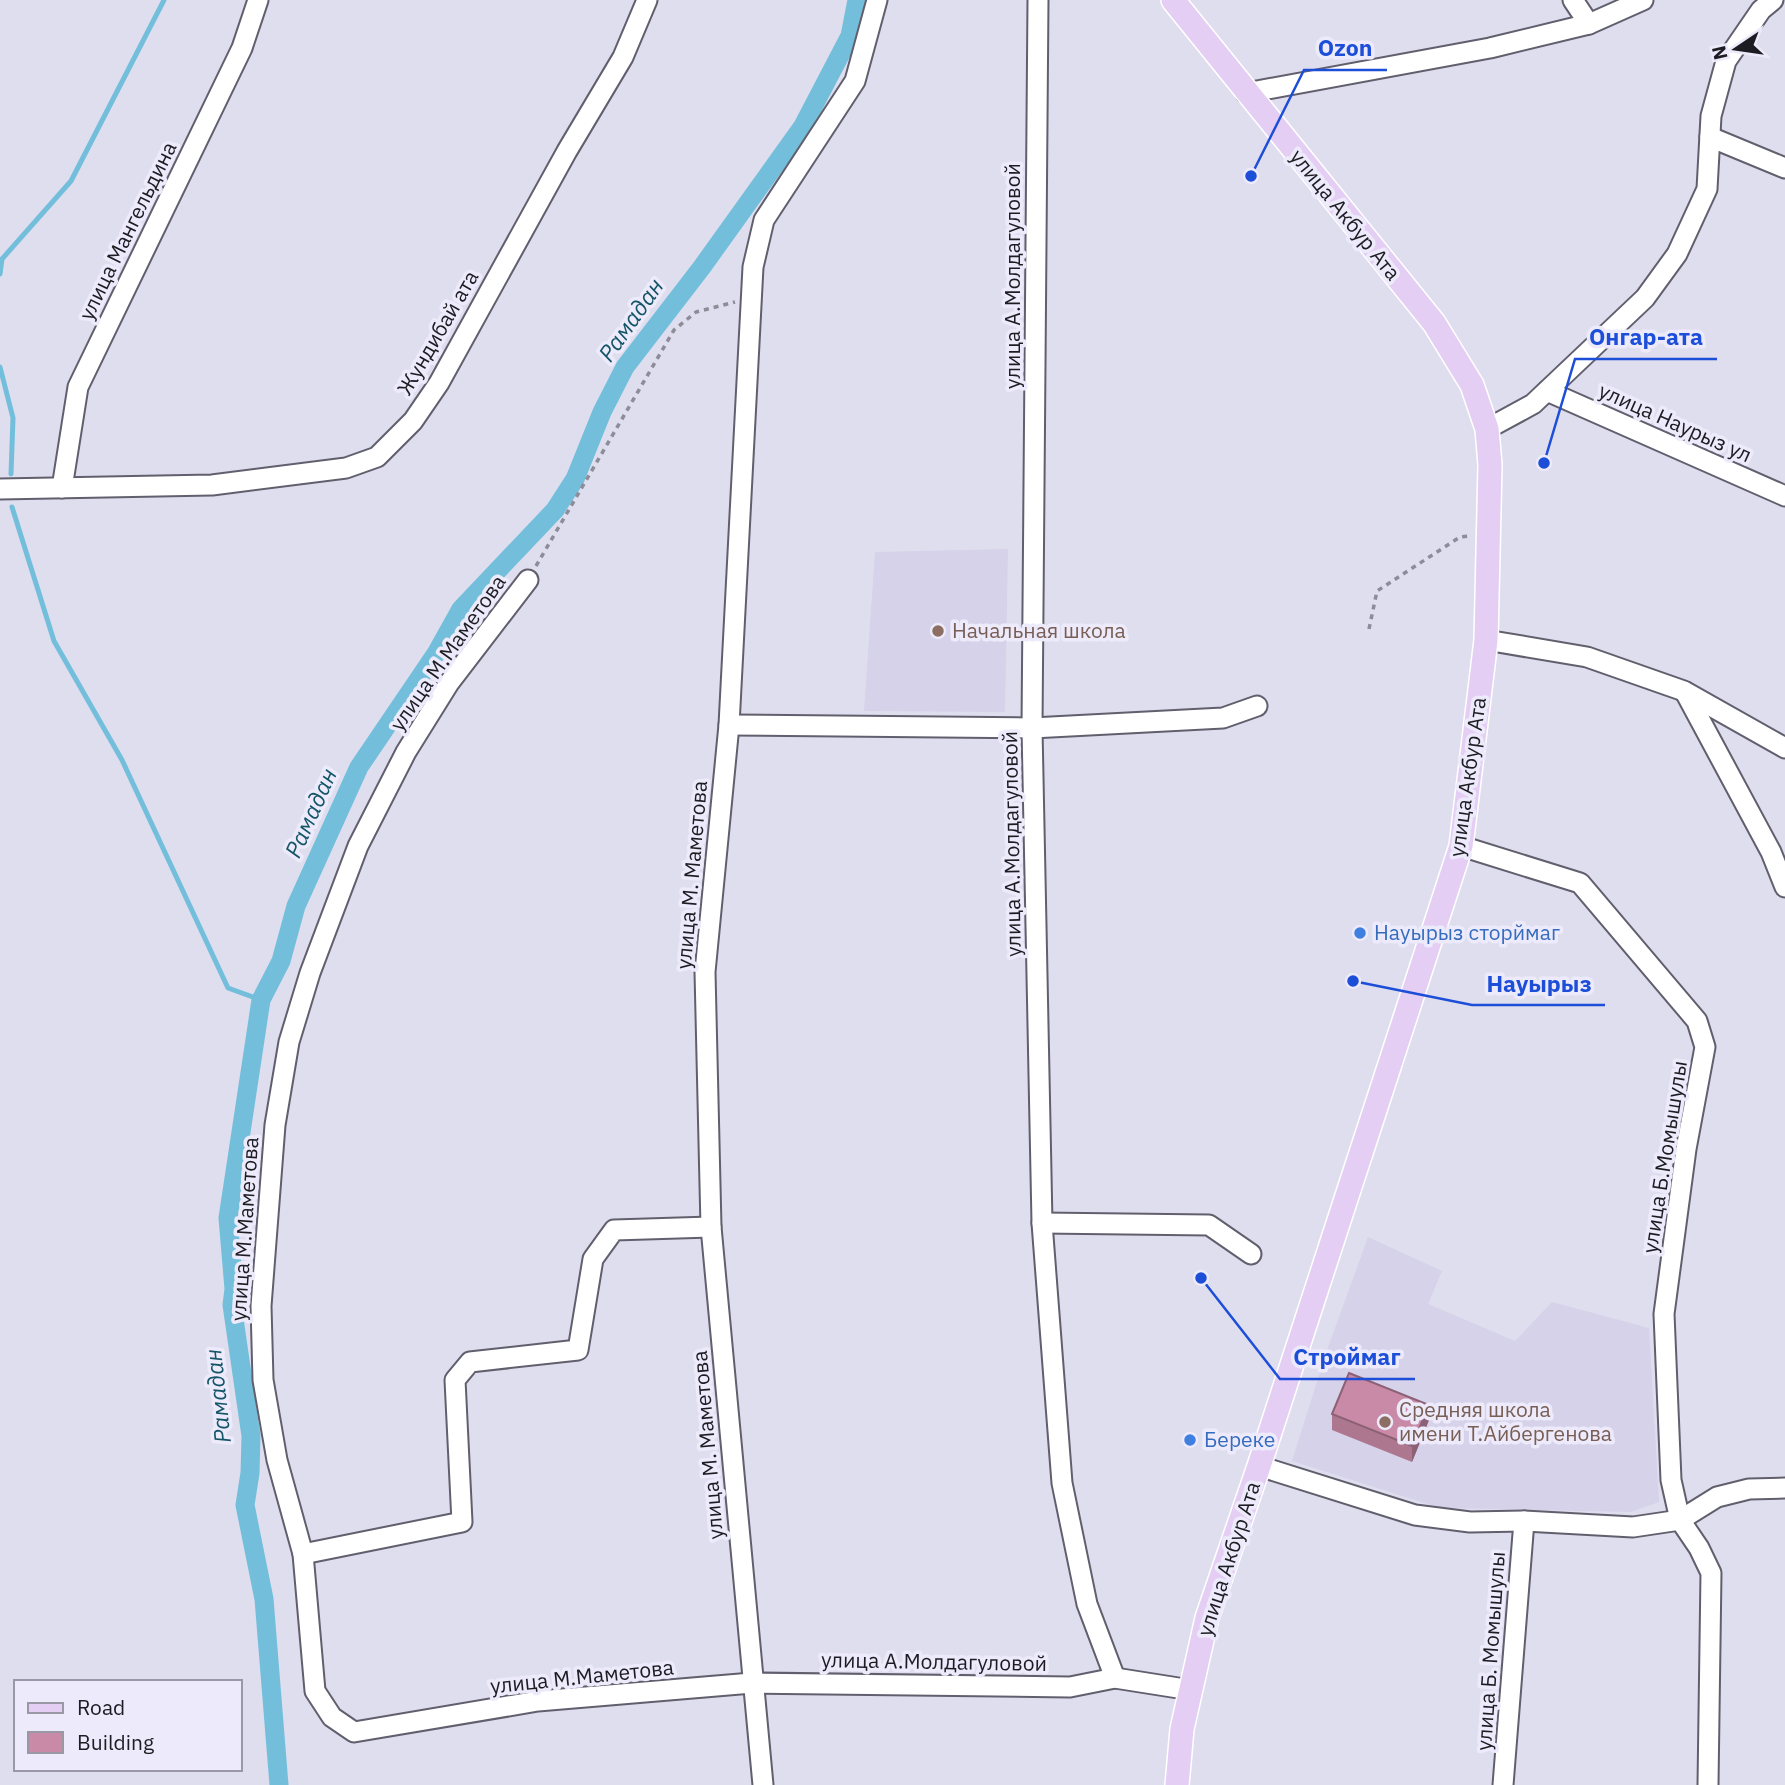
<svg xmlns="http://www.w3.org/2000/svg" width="1785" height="1785" font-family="'IBM Plex Sans',sans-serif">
<rect width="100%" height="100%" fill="#dfdeee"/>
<g fill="#d5d2e9">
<path d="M1008,549L1005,712L864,711L875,552Z"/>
<path d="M1368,1237L1442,1271L1428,1304L1515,1341L1552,1302L1649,1328L1659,1502L1631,1512L1440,1508L1292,1461L1326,1353Z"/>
</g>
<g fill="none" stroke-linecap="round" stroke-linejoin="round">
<g stroke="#73bfdb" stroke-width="5">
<path d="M0,274L2,259L71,181L164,0"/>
<path d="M0,367L13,418L11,474"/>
<path d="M12,507L54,641L122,760L228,988L261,1000"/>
</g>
<path stroke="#73bfdb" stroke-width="19" d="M279,1785L264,1599L245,1505L250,1473L251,1436L232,1305L234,1289L228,1218L261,1000L281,961L296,906L359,767L437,652L461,609L555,510L575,479L602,412L625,367L702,267L803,126L850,36L857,0"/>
<g stroke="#615f6d" stroke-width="23">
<g id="minor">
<path d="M1038,0L1032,728L1042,1223L1062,1483L1087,1604L1115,1678"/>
<path d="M1573,0L1589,24"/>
<path d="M1246,93L1490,48L1589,24L1643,0"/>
<path d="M1710,137L1785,168"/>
<path d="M1547,391L1785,496"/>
<path d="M1487,429L1533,404L1645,298L1677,254L1707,189L1711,116L1726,61L1761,10L1773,0"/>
<path d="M62,488L78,387L242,48L258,0"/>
<path d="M0,489L212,485L346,468L377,457L413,421L439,383L567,151L623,57L647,0"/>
<path d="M528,580L449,683L406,752L358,846L310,973L289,1042L275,1125L261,1306L263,1380L277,1460L303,1554L315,1691L332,1717L354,1732L538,1701L752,1683L1070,1687L1115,1678L1191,1690"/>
<path d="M1486,640L1587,657L1684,691L1785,748"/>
<path d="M1685,692L1771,852L1785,887"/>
<path d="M729,725L1032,728L1223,718L1257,706"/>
<path d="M1461,846L1580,883L1697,1021L1705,1047L1686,1149L1664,1314L1671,1480L1680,1520L1699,1548L1711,1573L1708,1785"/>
<path d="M1042,1223L1209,1225L1251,1254"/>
<path d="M1259,1466L1415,1515L1470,1522L1524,1521L1633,1527L1680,1520L1717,1497L1749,1489L1785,1488"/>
<path d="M303,1554L462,1522L455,1380L470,1362L578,1350L593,1259L614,1230L711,1227"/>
<path d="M763,1785L711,1227L705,972L729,725L753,267L764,220L855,81L877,0"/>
<path d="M1503,1785L1524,1521"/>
</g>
</g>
<g stroke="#fff" stroke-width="26">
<path id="major" d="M1173,0L1434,323L1472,385L1487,429L1490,465L1486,640L1461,846L1259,1466L1207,1618L1182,1729L1177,1785"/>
</g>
<g stroke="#8d8c98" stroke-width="3.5" stroke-dasharray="5 5" stroke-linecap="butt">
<path d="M536,566L674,330L696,312L735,302"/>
<path d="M1369,629L1377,591L1460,537L1469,536"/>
</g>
<use href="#minor" stroke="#fff" stroke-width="19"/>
<use href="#major" stroke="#e5cef4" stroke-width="23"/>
</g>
<path fill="#ad7790" d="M1332,1414L1429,1420L1412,1462L1332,1430Z"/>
<path fill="#8d6175" d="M1429,1405V1420L1412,1462V1446Z"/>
<path fill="#c98aa7" stroke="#8d6175" stroke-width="2" d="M1349,1373L1429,1405L1412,1446L1332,1414Z"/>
<g fill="#8d6e63" stroke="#edebfb" stroke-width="2.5">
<circle cx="938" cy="631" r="7"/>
<circle cx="1385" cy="1422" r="7"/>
</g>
<g fill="#3f7fe0" stroke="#edebfb" stroke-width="2.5">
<circle cx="1360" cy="933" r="7"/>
<circle cx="1190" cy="1440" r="7"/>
</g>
<g text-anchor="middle" stroke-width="7" stroke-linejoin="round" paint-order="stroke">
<g font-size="21" fill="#1d1c22" stroke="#edebfb">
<text transform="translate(1345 215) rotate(51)" y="7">улица Акбур Ата</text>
<text transform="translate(128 231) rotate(-64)" y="7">улица Мангельдина</text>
<text transform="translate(1013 276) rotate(-90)" y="7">улица А.Молдагуловой</text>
<text transform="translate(438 333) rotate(-60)" y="7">Жундибай ата</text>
<text transform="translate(1675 423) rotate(24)" y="7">улица Наурыз ул</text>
<text transform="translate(448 653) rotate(-55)" y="7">улица М.Маметова</text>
<text transform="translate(1468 777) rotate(-82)" y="7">улица Акбур Ата</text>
<text transform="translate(1012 844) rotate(-91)" y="7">улица А.Молдагуловой</text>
<text transform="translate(692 875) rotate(-85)" y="7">улица М. Маметова</text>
<text transform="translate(1665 1157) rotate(-81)" y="7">улица Б.Момышулы</text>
<text transform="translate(245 1229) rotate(-86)" y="7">улица М.Маметова</text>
<text transform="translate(708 1445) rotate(-95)" y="7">улица М. Маметова</text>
<text transform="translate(1229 1559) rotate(-72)" y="7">улица Акбур Ата</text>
<text transform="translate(1491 1651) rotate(-86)" y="7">улица Б. Момышулы</text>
<text transform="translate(934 1662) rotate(1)" y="7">улица А.Молдагуловой</text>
<text transform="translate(582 1677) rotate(-6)" y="7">улица М.Маметова</text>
</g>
<g font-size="21" fill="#785e54" stroke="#edebfb" text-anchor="start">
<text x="952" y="638">Начальная школа</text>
<text x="1399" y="1417">Средняя школа<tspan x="1399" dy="24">имени Т.Айбергенова</tspan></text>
</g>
<g font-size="21" fill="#366cbe" stroke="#edebfb" text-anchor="start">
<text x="1374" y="940">Науырыз сторймаг</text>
<text x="1204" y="1447">Береке</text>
</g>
<g font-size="23" font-style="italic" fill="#155568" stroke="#edebfb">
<text transform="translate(631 320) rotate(-55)" y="8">Рамадан</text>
<text transform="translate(311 813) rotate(-66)" y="8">Рамадан</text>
<text transform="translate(218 1396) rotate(-96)" y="8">Рамадан</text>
</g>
</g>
<path fill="none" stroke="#1d4ed8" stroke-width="2.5" d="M1251 176L1304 70H1387M1544 463L1575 359H1717M1353 981L1472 1005H1605M1201 1278L1280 1379H1415"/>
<g fill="#1d4ed8" stroke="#edebfb" stroke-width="2.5">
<circle cx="1251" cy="176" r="7"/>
<circle cx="1544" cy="463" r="7"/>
<circle cx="1353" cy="981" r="7"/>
<circle cx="1201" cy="1278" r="7"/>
</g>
<g font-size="23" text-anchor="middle" font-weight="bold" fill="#1d4ed8" stroke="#edebfb" stroke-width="7" stroke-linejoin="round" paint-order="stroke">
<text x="1345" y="56">Ozon</text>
<text x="1646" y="345">Онгар-ата</text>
<text x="1539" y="992">Науырыз</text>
<text x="1347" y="1365">Строймаг</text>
</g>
<rect x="14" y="1680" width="228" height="91" fill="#edebfb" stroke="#9a98a4" stroke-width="2"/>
<rect x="28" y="1703" width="35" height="10" fill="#e5cef4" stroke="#9a98a4" stroke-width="2"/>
<text x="77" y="1715" font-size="21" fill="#1d1c22">Road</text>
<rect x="28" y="1732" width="35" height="21" fill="#c98aa7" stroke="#9a98a4" stroke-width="2"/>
<text x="77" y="1750" font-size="21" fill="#1d1c22">Building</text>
<g transform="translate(1736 49) rotate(257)" stroke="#edebfb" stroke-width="5" paint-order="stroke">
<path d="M0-5L12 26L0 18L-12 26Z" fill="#1d1c22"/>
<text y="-10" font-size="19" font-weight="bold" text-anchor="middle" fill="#1d1c22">N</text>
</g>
</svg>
